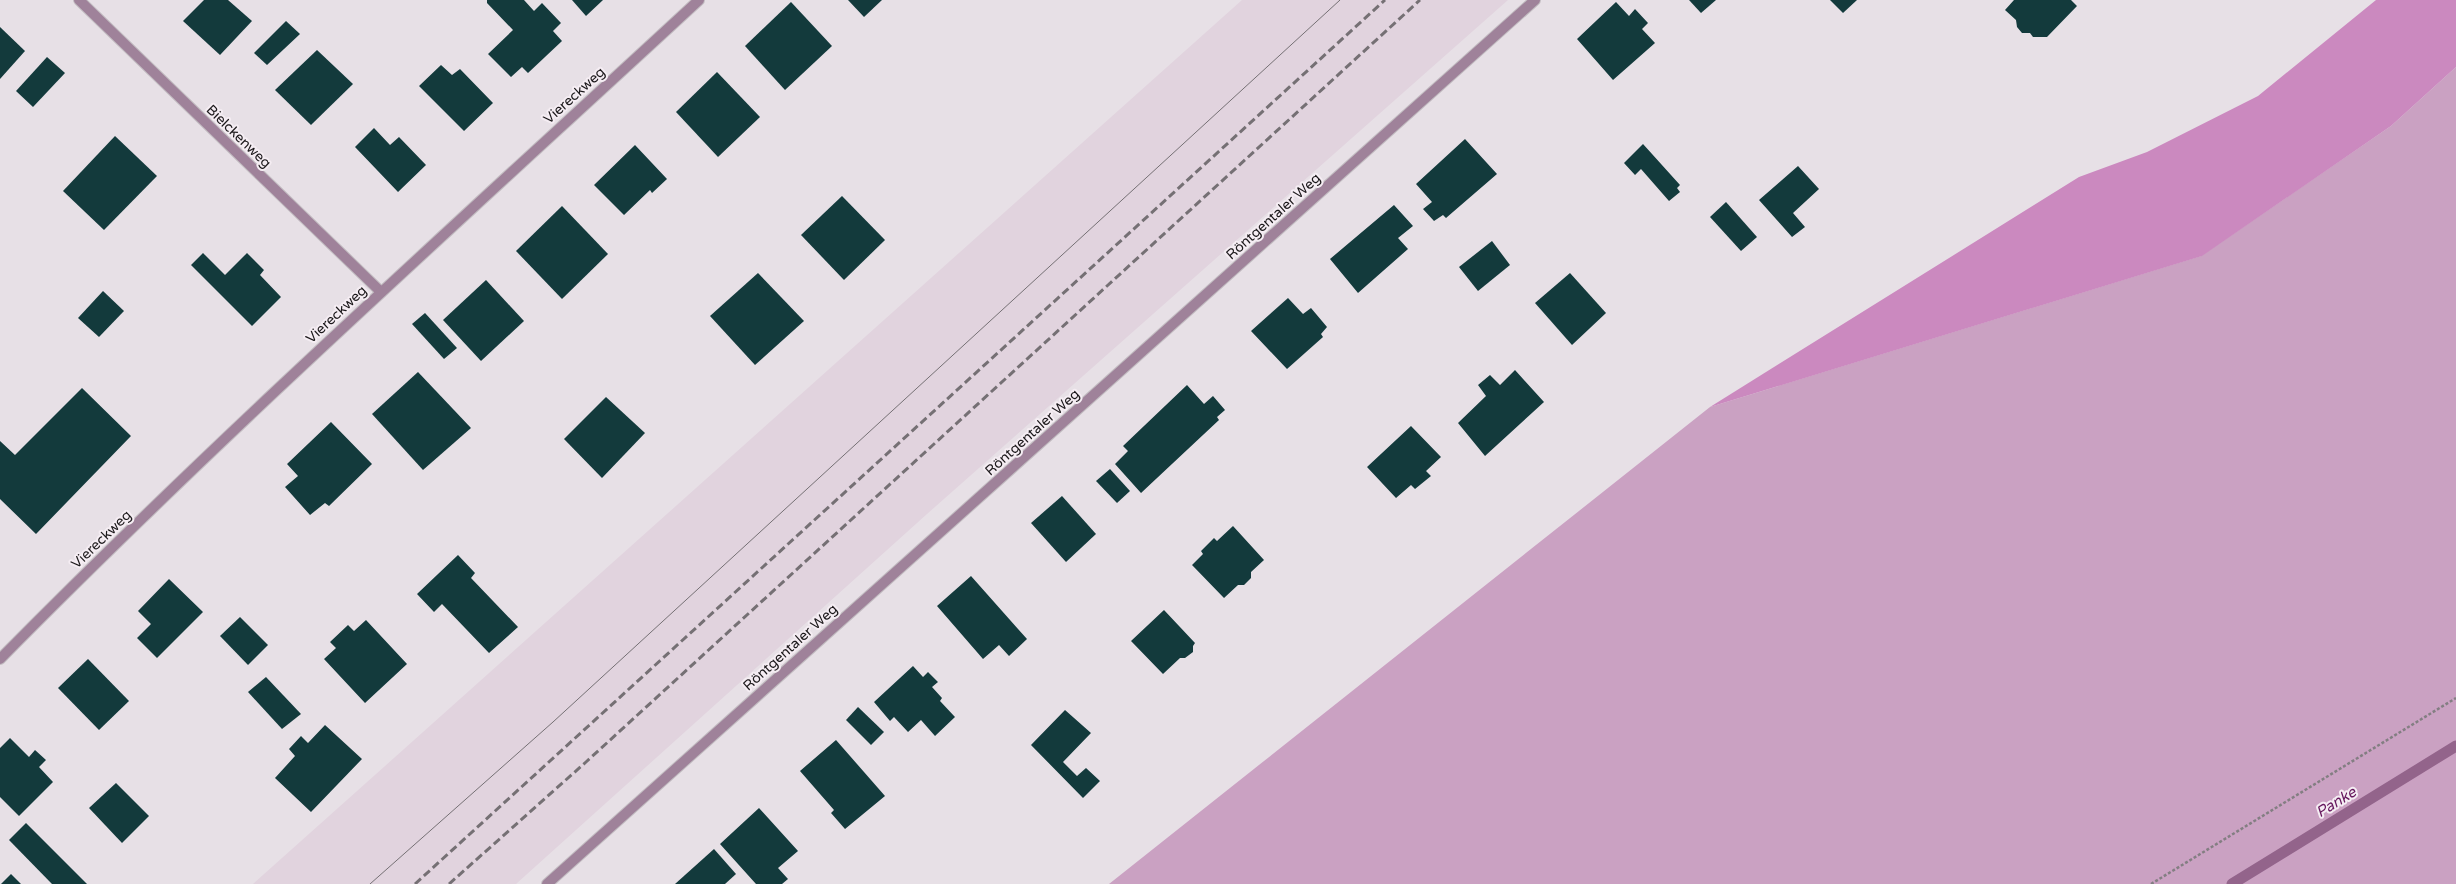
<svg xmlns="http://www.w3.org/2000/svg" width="2456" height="884" font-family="'Varela Round',sans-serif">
<rect width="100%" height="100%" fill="#e7e0e6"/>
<path fill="#e1d3de" d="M1242,0H1508L927,514L516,884H253Z"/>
<path fill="#caa1c2" d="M2456,67V884H1109L1710,407L2201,256L2391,126Z"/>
<path fill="#cb89bf" d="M2376,0H2456V67L2391,126L2202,256L1710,407L2079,177L2147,152L2258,96Z"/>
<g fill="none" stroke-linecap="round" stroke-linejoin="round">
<path stroke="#93648b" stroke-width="11" d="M2232,884L2456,746"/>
</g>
<g fill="#133a3c">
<path d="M204,0H228L252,21L220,55L183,21Z"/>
<path d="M487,0H524L534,11L542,3L561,23L553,31L562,41L528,73L522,67L511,77L488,54L513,30L487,3Z"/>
<path d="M572,0H603L586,16Z"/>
<path d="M848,0H882L864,17Z"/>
<path d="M1689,0H1716L1701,13Z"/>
<path d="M1830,0H1857L1843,13Z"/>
<path d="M2014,0H2071L2077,6L2047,37H2033L2030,33H2022L2017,27L2016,20L2005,10Z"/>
<path d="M791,2L832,46L785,90L745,46Z"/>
<path d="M1616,2L1629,16L1635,9L1648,23L1642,29L1655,43L1613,80L1577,39Z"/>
<path d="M286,21L300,34L267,65L254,53Z"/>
<path d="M0,27L25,51L0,79Z"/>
<path d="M317,50L353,84L311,125L275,90Z"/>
<path d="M47,57L65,73L33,107L16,91Z"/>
<path d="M441,65L452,75L460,69L493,103L464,131L419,86Z"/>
<path d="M717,72L760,117L718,157L676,112Z"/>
<path d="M374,128L390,145L399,137L426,165L398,192L355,147Z"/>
<path d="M115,136L157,176L104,230L63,191Z"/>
<path d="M1465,139L1497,174L1446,218L1443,215L1434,221L1423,209L1432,202L1416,184Z"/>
<path d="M1643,144L1680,185L1677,188L1680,192L1669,201L1641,169L1635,175L1624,163Z"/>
<path d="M635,145L667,179L652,193L650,190L624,215L594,185Z"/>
<path d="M1798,166L1819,189L1793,213L1805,227L1792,237L1759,200Z"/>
<path d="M842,196L885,240L844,280L801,235Z"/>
<path d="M1726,202L1757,237L1741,251L1710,217Z"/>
<path d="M1394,205L1413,226L1398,238L1408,249L1358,293L1330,259Z"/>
<path d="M562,206L608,254L562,299L516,251Z"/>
<path d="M1492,241L1510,265L1478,291L1459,267Z"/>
<path d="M203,253L225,275L247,253L264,270L260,275L281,297L252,326L191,265Z"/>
<path d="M758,273L804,321L755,365L710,316Z"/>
<path d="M1570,273L1606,313L1572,345L1535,303Z"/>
<path d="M486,280L524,321L481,361L443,320Z"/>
<path d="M103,291L124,311L99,337L78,318Z"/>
<path d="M1288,298L1303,314L1311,308L1327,327L1321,334L1323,337L1287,369L1251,331Z"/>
<path d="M425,313L457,348L444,359L412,324Z"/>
<path d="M1515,370L1544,402L1485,456L1458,423L1486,396L1478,385L1490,375L1500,385Z"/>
<path d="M418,372L471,428L423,470L372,414Z"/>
<path d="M1187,385L1204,404L1213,396L1225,410L1217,417L1219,420L1141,493L1115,464L1128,451L1123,446Z"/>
<path d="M82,388L131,436L36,534L0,499V441L15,455Z"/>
<path d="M606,397L645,433L602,478L564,439Z"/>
<path d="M331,422L372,464L329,506L325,503L310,515L285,487L298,476L287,464Z"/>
<path d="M1411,426L1441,457L1426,471L1431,476L1415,489L1411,485L1396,498L1367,467Z"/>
<path d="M1110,469L1130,491L1117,503L1096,481Z"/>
<path d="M1062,496L1096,534L1066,562L1031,523Z"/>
<path d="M1233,526L1264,560L1251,572V578L1244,585H1238L1224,598L1192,565L1203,554L1201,551L1214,538L1217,541Z"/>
<path d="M458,555L475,573L471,578L518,627L489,653L442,604L434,612L417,594Z"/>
<path d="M971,576L1027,639L1009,656L999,645L983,659L937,606Z"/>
<path d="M169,579L203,612L157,658L137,638L151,624L138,611Z"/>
<path d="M1164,610L1195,643L1193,646V652L1185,658H1180L1163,674L1131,641Z"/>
<path d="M240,617L268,645L248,665L220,636Z"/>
<path d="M366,620L407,664L365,703L324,659L336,648L330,642L348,625L354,631Z"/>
<path d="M88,659L129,701L99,730L58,688Z"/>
<path d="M913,666L923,677L928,672L938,682L932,687L942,698L940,701L955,717L935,736L921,720L908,732L894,717L890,721L874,702Z"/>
<path d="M266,677L301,714L282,729L248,692Z"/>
<path d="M858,707L884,732L871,745L846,720Z"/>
<path d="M1065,710L1091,733L1063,762L1077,776L1086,768L1100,781L1083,798L1031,745Z"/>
<path d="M325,725L362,759L311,812L275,778L295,756L289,749L301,736L308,743Z"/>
<path d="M10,738L29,757L35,750L46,760L39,767L53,782L19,816L0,797V748Z"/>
<path d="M836,740L885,796L845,829L831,813L834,810L800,771Z"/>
<path d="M116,783L149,816L122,843L89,808Z"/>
<path d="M759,808L798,851L778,868L788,879L782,884H756L720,844Z"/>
<path d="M26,823L87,884H52L9,840Z"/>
<path d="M714,849L736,874L725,884H675Z"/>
<path d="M11,874L21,884H1Z"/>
</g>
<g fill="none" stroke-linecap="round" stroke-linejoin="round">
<g stroke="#c2bcc1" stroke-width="12">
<g id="minor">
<path d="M79,0L381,292"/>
<path d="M0,659C225,431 464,217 699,0"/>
<path d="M547,884L1535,0"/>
</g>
</g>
<path stroke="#837e82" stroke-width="2.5" stroke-dasharray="3 2" stroke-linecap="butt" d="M2151,884L2456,698"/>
<use href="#minor" stroke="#9f829a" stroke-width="10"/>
<path stroke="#757074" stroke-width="1" d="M370,884L553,722L1340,0"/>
<g stroke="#757074" stroke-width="3" stroke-dasharray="8 4" stroke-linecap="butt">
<path d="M415,884L1385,0"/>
<path d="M449,884L586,762L1420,0"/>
</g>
</g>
<g text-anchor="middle" stroke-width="4" stroke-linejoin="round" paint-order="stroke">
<g font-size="14" fill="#1b181a" stroke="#f5edf3">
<text transform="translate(574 95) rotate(-42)" y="5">Viereckweg</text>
<text transform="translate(239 136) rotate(44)" y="5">Bielckenweg</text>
<text transform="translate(1273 216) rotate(-42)" y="5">Röntgentaler Weg</text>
<text transform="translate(336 314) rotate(-43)" y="5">Viereckweg</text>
<text transform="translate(1032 432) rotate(-42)" y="5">Röntgentaler Weg</text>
<text transform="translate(101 539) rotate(-44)" y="5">Viereckweg</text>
<text transform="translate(790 647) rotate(-42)" y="5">Röntgentaler Weg</text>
</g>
<g font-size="15" font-style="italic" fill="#66185e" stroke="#f5edf3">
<text transform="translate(2336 802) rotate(-32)" y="5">Panke</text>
</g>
</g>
</svg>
